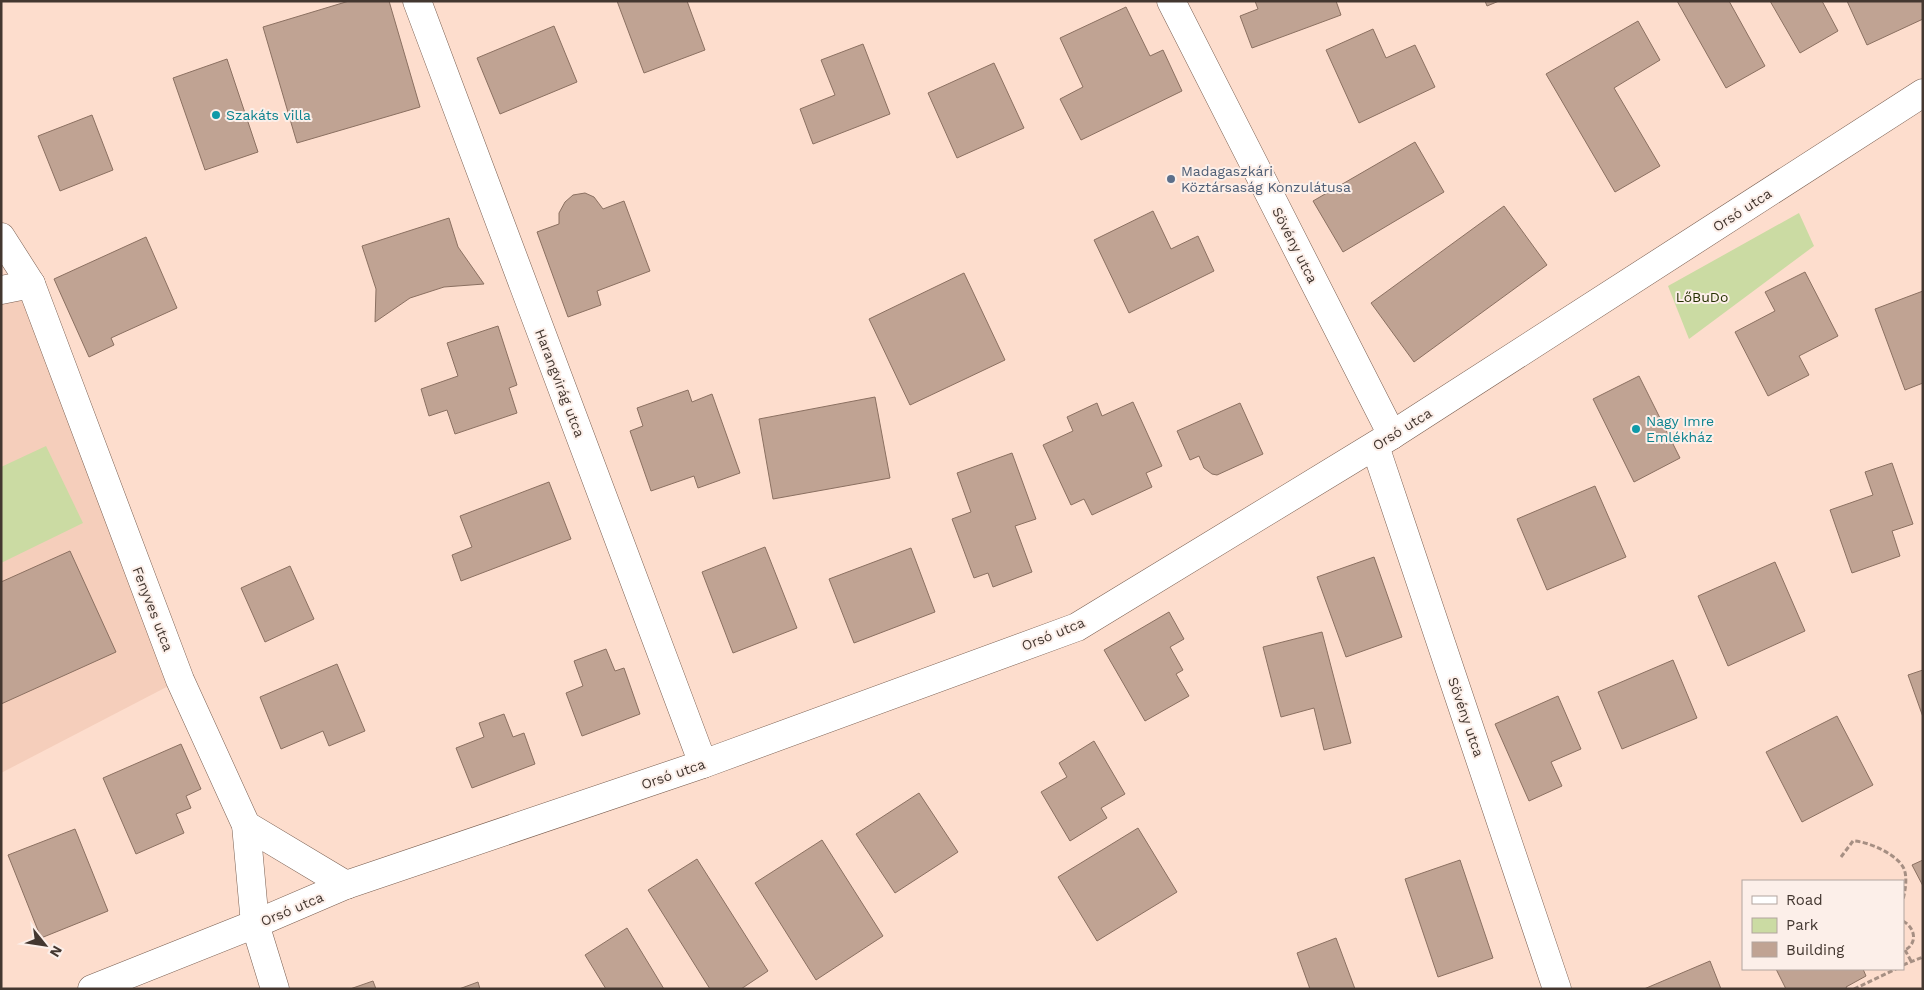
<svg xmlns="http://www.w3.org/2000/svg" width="1924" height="990" font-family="'Work Sans',sans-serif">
<rect width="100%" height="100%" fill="#fdddcd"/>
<path fill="#f5cebb" d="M31,284L180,680L1,773V290Z"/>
<g fill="#cbdba3">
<path d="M1799,213L1814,246L1689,339L1668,286Z"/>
<path d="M46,446L83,523L1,563V467Z"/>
</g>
<g fill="#c0a393" stroke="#8b7061">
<path d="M349,1H389L420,107L297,143L263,27Z"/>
<path d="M617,1H687L705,50L644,73Z"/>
<path d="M1255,1H1336L1341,15L1252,48L1240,16L1258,9Z"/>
<path d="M1485,1H1499L1487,6Z"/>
<path d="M1677,1H1729L1765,66L1726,88Z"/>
<path d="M1770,1H1822L1838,31L1800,53Z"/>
<path d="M1847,1H1923V19L1867,45Z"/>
<path d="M1126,7L1150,56L1163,50L1182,91L1081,140L1060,99L1083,87L1060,38Z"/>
<path d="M1638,21L1660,60L1614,88L1660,166L1615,192L1546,74Z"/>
<path d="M554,26L577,82L500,114L477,58Z"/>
<path d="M1373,29L1386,58L1415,45L1435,87L1359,123L1326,50Z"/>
<path d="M863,44L890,114L813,144L800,109L835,95L821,60Z"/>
<path d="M227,59L258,152L205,170L173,78Z"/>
<path d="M994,63L1024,128L957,158L928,93Z"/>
<path d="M92,115L113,170L60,191L38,136Z"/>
<path d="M1415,142L1444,192L1343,252L1313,201Z"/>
<path d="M585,193L594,197L603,209L624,201L650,271L597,291L601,305L568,317L537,232L559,224V213L565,202L573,195Z"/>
<path d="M1504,206L1547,265L1414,362L1371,303Z"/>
<path d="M1153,211L1171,249L1198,236L1214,271L1129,313L1094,240Z"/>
<path d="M449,218L458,247L484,284L444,287L410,298L375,322L376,289L362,246Z"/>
<path d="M146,237L177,308L111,338L114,345L89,357L54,279Z"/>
<path d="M1805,272L1838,336L1799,356L1809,375L1768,396L1735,332L1775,311L1765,292Z"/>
<path d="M964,273L1005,360L910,405L869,319Z"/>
<path d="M1923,291V383L1905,390L1875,309Z"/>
<path d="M498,326L517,385L509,388L517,413L455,434L447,410L429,416L421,389L458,376L447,343Z"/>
<path d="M1639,376L1680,458L1634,482L1593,399Z"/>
<path d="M688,390L692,402L712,394L740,473L698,488L694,476L651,491L630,431L643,426L637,408Z"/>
<path d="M875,397L890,478L773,499L759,419Z"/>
<path d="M1133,402L1162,466L1146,473L1152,487L1092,515L1084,499L1071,505L1043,445L1073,431L1067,417L1097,403L1102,416Z"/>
<path d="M1240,403L1263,454L1217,475L1212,474L1204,468L1199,456L1190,460L1177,431Z"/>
<path d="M1012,453L1036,519L1015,526L1032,572L993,587L988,573L974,578L952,519L971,512L957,473Z"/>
<path d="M1892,463L1913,524L1892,531L1900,556L1852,573L1830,510L1873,495L1865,472Z"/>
<path d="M549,482L571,539L461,581L452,555L472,547L460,516Z"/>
<path d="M1595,486L1626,557L1547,590L1517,519Z"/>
<path d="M765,547L797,628L733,653L702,572Z"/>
<path d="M911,548L935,612L854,643L829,579Z"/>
<path d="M70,551L116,652L1,704V582Z"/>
<path d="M1374,557L1402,637L1346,657L1317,577Z"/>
<path d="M1775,562L1805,631L1728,666L1698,596Z"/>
<path d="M290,566L314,619L265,642L241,588Z"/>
<path d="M1169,612L1184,639L1170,647L1183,670L1176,674L1189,696L1145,721L1104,650Z"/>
<path d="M1322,632L1351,743L1324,750L1314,708L1281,717L1263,647Z"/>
<path d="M606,649L615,671L624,668L640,714L582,736L566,693L583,686L574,661Z"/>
<path d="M1673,660L1697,718L1622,749L1598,692Z"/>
<path d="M337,664L365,731L329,746L323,731L281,749L260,697Z"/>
<path d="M1923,670V717L1908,675Z"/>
<path d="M1558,696L1581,749L1551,762L1562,786L1529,801L1495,724Z"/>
<path d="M504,714L513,737L524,733L535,764L472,788L456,748L484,737L479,723Z"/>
<path d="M1837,716L1873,785L1802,822L1766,752Z"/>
<path d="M1094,741L1125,794L1101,808L1107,818L1070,841L1041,792L1067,777L1059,763Z"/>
<path d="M181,744L201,789L186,796L191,808L176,814L184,833L136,854L103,778Z"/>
<path d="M919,793L958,852L895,893L856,834Z"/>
<path d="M1138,828L1177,892L1097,941L1058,877Z"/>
<path d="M75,829L108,911L41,938L8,855Z"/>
<path d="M822,840L883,936L816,980L755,883Z"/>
<path d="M697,859L768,971L741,989H710L648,890Z"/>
<path d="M1460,860L1493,958L1438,977L1405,879Z"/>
<path d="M1923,860V886L1912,865Z"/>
<path d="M627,928L664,989H606L585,955Z"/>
<path d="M1336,938L1355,989H1310L1297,953Z"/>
<path d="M1710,961L1721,989H1644Z"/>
<path d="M1776,969H1863L1866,976L1846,987L1847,989H1786Z"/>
<path d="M373,981L376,989H350Z"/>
<path d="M478,982L480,989H459Z"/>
</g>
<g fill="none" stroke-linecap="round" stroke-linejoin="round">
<g stroke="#795e50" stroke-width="29">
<g id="minor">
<path d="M417,1L703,764"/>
<path d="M1171,1L1392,435"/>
<path d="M1,237L31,284L180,680L246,825L255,924L275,989"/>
<path d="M1,290L31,284"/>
<path d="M1375,446L1557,989"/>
<path d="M246,825L346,885"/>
<path d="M92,989L255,924L346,885L703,764L1077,627L1392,435L1923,93"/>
</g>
</g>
<g stroke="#a68f83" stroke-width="3" stroke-dasharray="5 2.5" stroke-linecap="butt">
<path d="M1841,857L1853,841C1868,841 1902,856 1905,872C1907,881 1905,891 1903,900"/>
<path d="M1903,921C1916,928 1918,945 1903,951"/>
<path d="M1905,950L1911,961"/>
<path d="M1903,965L1923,957"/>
<path d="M1854,989L1896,969"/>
</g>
<use href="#minor" stroke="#fff" stroke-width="28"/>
</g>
<g fill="#0f9aa8" stroke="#fcefe9" stroke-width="2">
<circle cx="216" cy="115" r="5"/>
<circle cx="1636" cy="429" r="5"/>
</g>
<circle fill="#5c6f8a" stroke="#fcefe9" stroke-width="2" cx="1171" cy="179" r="5"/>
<g text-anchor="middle" stroke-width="4" stroke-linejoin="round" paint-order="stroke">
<g font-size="14" fill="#0d838f" stroke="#fcefe9" text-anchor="start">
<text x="226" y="120">Szakáts villa</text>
<text x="1646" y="426">Nagy Imre<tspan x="1646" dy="16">Emlékház</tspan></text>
</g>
<g font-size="14" fill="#4e5e75" stroke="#fcefe9" text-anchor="start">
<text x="1181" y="176">Madagaszkári<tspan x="1181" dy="16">Köztársaság Konzulátusa</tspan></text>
</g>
<g font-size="14" fill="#433730" stroke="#fcefe9">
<text transform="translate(1742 210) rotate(-33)" y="5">Orsó utca</text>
<text transform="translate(1295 245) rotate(63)" y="5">Sövény utca</text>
<text transform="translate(560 383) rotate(69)" y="5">Harangvirág utca</text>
<text transform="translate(1402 429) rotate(-32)" y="5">Orsó utca</text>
<text transform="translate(153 609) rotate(69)" y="5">Fenyves utca</text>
<text transform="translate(1053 634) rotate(-22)" y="5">Orsó utca</text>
<text transform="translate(1466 717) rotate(71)" y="5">Sövény utca</text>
<text transform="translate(673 774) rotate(-19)" y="5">Orsó utca</text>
<text transform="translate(292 909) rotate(-23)" y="5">Orsó utca</text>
</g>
<g font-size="14" fill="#253000" stroke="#fcefe9">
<text x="1702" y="302">LőBuDo</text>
</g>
</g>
<rect width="1924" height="990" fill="none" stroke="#433730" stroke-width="5"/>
<rect x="1742" y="880" width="162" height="90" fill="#fcefe9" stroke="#b2a59f"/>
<rect x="1752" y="896" width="25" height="8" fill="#ffffff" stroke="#b2a59f"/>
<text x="1786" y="905" font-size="15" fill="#433730">Road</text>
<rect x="1752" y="918" width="25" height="15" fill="#cbdba3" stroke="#b2a59f"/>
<text x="1786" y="930" font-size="15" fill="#433730">Park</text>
<rect x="1752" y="942" width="25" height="15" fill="#c0a393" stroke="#b2a59f"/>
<text x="1786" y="955" font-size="15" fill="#433730">Building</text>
<g transform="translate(45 945) rotate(120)" stroke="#fcefe9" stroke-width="4" paint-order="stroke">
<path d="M0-4L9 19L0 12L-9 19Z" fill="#433730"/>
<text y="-8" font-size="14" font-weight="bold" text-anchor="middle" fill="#433730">N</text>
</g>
</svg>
